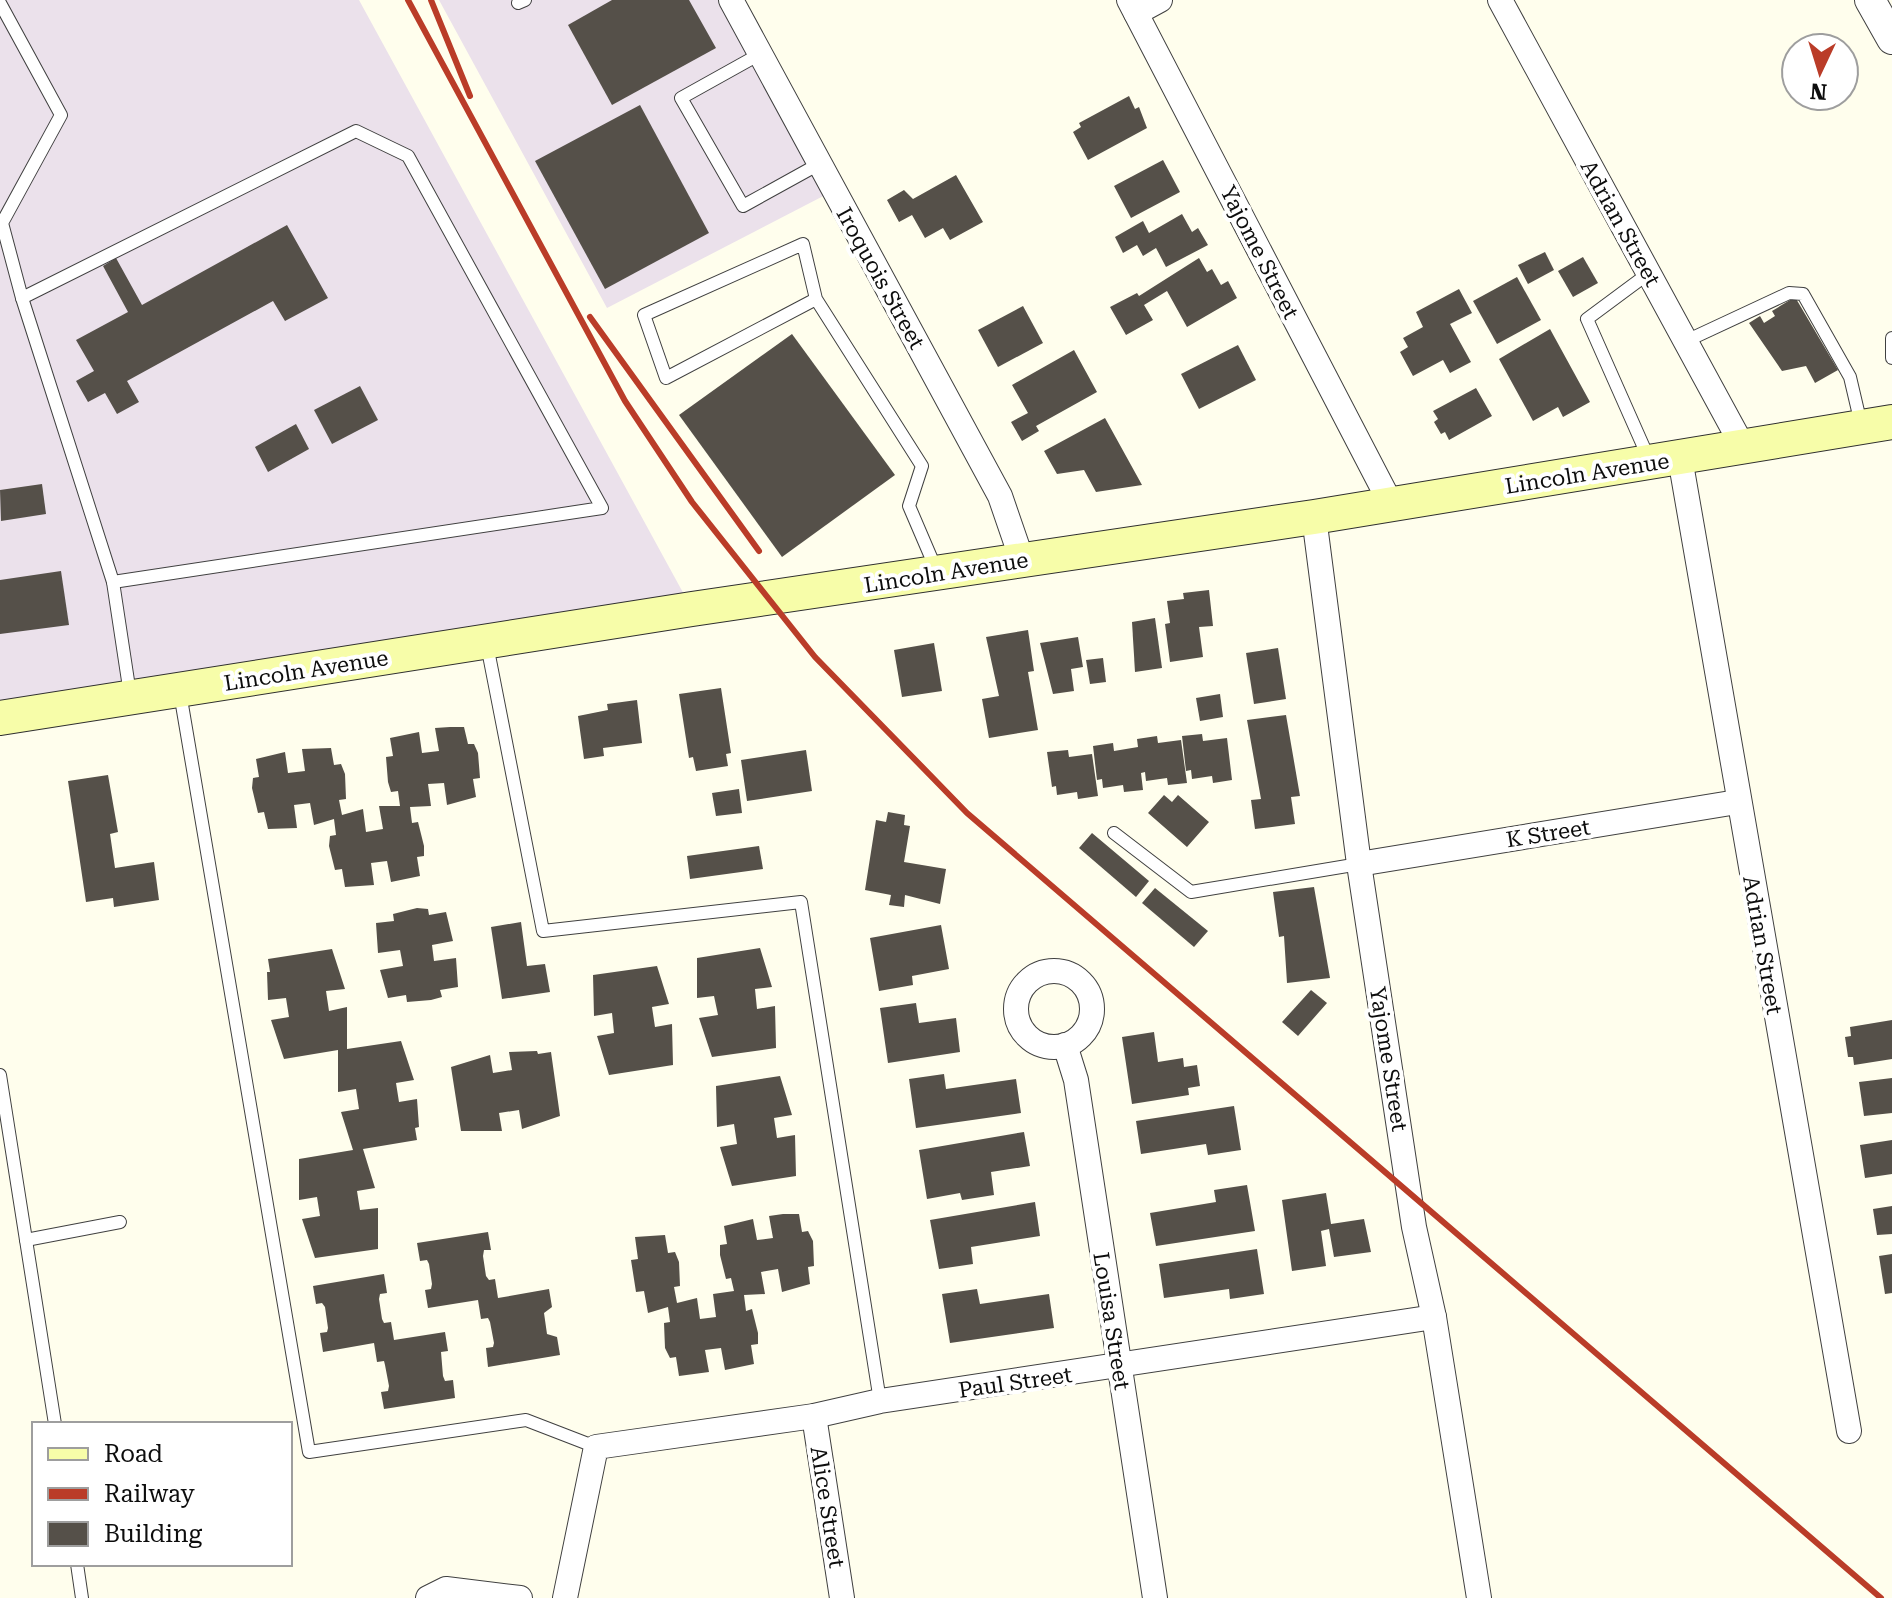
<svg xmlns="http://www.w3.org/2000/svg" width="1892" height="1598" font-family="'Roboto Serif',serif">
<rect width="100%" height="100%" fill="#fffeed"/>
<g fill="#ebe1eb">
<path d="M0,0H359L692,609L0,718Z"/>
<path d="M439,0H731L833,191L607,308Z"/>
</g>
<g fill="#555049">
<path d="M612,0H689L716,48L612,105L568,25Z"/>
<path d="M1129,96L1135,109L1139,107L1147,128L1088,160L1073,132L1081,127L1079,123Z"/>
<path d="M640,105L709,233L605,289L535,161Z"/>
<path d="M1163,160L1180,192L1131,218L1114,186Z"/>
<path d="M956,175L983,222L950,240L943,228L925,238L912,215L899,222L887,200L904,190L913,199Z"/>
<path d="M1182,214L1192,232L1198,228L1208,245L1166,267L1156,248L1143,256L1137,245L1123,253L1115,237L1143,221L1149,233Z"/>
<path d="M287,225L328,298L285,321L273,301L127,381L139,402L117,414L105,393L88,402L76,381L94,371L76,340L128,312L103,266L116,258L142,305Z"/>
<path d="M1545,252L1554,270L1528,284L1518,265Z"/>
<path d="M1583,257L1598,283L1573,297L1558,271Z"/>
<path d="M1199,258L1207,272L1212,269L1221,285L1228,281L1237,298L1187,327L1167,291L1144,305L1153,320L1126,335L1110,307L1137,293L1139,296Z"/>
<path d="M1517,277L1541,320L1497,344L1473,301Z"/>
<path d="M1459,289L1472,313L1450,324L1471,362L1450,373L1443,360L1413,376L1400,352L1408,347L1403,338L1423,327L1416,312Z"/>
<path d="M1795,297L1838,370L1815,383L1806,366L1782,371L1749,323L1760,316L1764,323L1775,316L1772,311Z"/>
<path d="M1023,306L1043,343L998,367L978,330Z"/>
<path d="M1550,329L1590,402L1563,417L1558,407L1533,421L1499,359Z"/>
<path d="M792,334L895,475L782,557L679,415Z"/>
<path d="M1238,345L1256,380L1199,409L1181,374Z"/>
<path d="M1074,350L1097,392L1036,426L1039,431L1022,441L1011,422L1028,413L1012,385Z"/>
<path d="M360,386L378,420L332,444L314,410Z"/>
<path d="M1476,388L1492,416L1449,440L1445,432L1441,434L1434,422L1438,419L1433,411Z"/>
<path d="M1105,418L1142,485L1096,492L1084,470L1057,474L1044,451Z"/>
<path d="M296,424L309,449L268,472L255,447Z"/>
<path d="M42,484L46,514L1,521L0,490Z"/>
<path d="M61,571L69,625L0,634V580Z"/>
<path d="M1209,590L1213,626L1199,627L1203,657L1170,662L1165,624L1170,623L1167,601L1184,599L1183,593Z"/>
<path d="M1155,618L1162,668L1135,672L1132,622Z"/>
<path d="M1028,630L1034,671L1028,672L1038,730L989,738L982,699L999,696L986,637Z"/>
<path d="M1078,637L1083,667L1071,669L1074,691L1053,694L1040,643Z"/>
<path d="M934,643L942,691L902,697L894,650Z"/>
<path d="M1278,648L1286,699L1254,704L1246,653Z"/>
<path d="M1103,658L1106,682L1090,684L1086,660Z"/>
<path d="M721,688L731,753L726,754L728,766L696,771L693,757L689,758L679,694Z"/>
<path d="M1220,694L1223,717L1200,721L1196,698Z"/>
<path d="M637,700L642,743L603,748L604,756L584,759L578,716L608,710L607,704Z"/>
<path d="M1286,715L1300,796L1291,797L1295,824L1255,829L1251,800L1261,799L1247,720Z"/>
<path d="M450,727H464L468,744H474L478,753L480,778L473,779L476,797L447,805L444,783L428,784L431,806L410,807L412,823L418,822L424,846V856L417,857L420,876L391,882L387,861L371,863L374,885L345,887L342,869L335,870L329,846L330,836L336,835L334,819L314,825L310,803L294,805L297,828L268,829L264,812L258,813L252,788L253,778L259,777L256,759L285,752L288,773L305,771L302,749L331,748L334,765L341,764L345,774L346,799L339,800L342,815L363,809L366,832L383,829L379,806H400L398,791L391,792L388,782L386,757L393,756L390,738L419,732L422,753L439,751L435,728Z"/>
<path d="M1202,734L1203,741L1227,738L1232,780L1213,783L1212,776L1192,779L1191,770L1186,771L1182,736Z"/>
<path d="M1157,736L1158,743L1181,740L1187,783L1168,785L1167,778L1146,781L1145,772L1141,773L1143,790L1124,792L1123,785L1103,788L1102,779L1097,780L1093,746L1113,743L1114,751L1138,747L1137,739Z"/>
<path d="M806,750L812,791L747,801L741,760Z"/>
<path d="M1068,750L1069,757L1092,754L1098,796L1078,799L1077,792L1057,795L1056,786L1052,787L1047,752Z"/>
<path d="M108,775L118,832L110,834L115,868L154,862L159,900L114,907L113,898L86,902L68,781Z"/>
<path d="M739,789L742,813L716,816L712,793Z"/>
<path d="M1164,795L1172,802L1178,795L1209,822L1187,847L1148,813Z"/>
<path d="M888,812L905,815L904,825L910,826L904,862L946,869L940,904L905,895L904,907L889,905L891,895L865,890L876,820L886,822Z"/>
<path d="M1092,833L1149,881L1136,897L1079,848Z"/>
<path d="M759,846L763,869L690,879L687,856Z"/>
<path d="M1314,887L1330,978L1287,983L1284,936L1279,937L1273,892Z"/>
<path d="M1155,888L1208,931L1194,947L1142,903Z"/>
<path d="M417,908L428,909L429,915L446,912L453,941L432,945L434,961L456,958L458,987L440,990L442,997L431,1000L407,1002L406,995L388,998L380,970L403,966L400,950L378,953L376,923L394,921L393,914Z"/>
<path d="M521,922L527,966L545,964L550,992L502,999L491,927Z"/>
<path d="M941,925L949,969L912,976L913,985L879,991L870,938Z"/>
<path d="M760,948L772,987L755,989L757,1009L775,1006L776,1048L712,1057L699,1018L718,1015L714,996L697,998V958Z"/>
<path d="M332,949L345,989L326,991L329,1011L347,1007V1049L401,1041L414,1080L396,1083L399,1102L417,1099L419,1127L415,1128L417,1140L363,1149L375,1188L357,1191L360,1210L378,1208V1249L315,1258L302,1219L320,1216L317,1197L299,1200V1159L353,1150L341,1112L359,1109L356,1089L338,1092V1050L284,1059L271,1020L289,1017L286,998L268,1000L267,972H270L268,959Z"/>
<path d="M657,966L669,1004L652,1007L655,1027L672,1024L673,1065L609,1075L597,1036L614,1033L612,1013L594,1016L593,975Z"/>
<path d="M1311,990L1327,1003L1298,1036L1282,1022Z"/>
<path d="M916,1003L919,1023L956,1018L960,1052L888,1063L880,1008Z"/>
<path d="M1892,1020V1059L1854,1065L1853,1057H1848L1845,1037L1851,1036L1850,1027Z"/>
<path d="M1154,1032L1158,1062L1183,1058L1184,1067L1197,1065L1200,1086L1188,1088L1189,1095L1132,1104L1122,1037Z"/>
<path d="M537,1051L538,1054L551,1052L560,1116L522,1129L519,1110L499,1113L502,1131H461L451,1067L490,1055L493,1073L512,1070L509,1052Z"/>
<path d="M944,1074L946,1089L1016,1079L1021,1113L916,1128L909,1079Z"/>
<path d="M780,1076L792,1115L774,1118L777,1138L795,1135L796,1176L732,1186L720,1147L737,1144L734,1124L717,1127L716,1086Z"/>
<path d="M1892,1078V1113L1864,1116L1859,1082Z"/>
<path d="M1234,1106L1241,1150L1208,1155L1206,1144L1141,1154L1136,1121Z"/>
<path d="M1024,1132L1030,1166L991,1172L994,1195L962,1200L960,1193L927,1199L919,1150Z"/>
<path d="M1892,1140V1174L1865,1178L1860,1145Z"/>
<path d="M1247,1185L1255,1231L1156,1246L1150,1213L1216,1202L1214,1190Z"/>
<path d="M1326,1193L1331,1224L1364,1219L1371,1252L1334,1257L1329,1229L1321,1231L1326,1266L1292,1271L1282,1200Z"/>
<path d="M1035,1202L1040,1236L971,1247L973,1264L939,1269L930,1220Z"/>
<path d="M1892,1206V1234L1877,1235L1873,1209Z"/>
<path d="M783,1214H799L802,1232L808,1231L813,1241L814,1266L808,1267L810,1284L782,1292L778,1269L761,1272L765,1294L744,1295L746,1311L752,1309L758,1333V1344L751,1345L754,1364L725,1370L721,1348L705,1350L709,1372L679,1376L676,1357L670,1358L665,1348L664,1323L670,1322L668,1307L648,1313L644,1291L636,1292L631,1260L638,1259L635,1237L665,1235L668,1253L675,1252L679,1262L680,1286L674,1287L677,1303L697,1298L700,1319L716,1317L713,1294L734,1291L731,1278L726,1279L720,1255V1245L727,1244L724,1226L753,1219L757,1240L773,1238L769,1216Z"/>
<path d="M488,1232L491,1250H484L483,1256L486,1276L489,1280L495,1279L498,1298L549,1289L552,1307L544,1313L547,1334L557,1337L560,1355L488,1367L486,1348L493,1347L494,1343L490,1322L488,1318L481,1319L478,1300L428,1308L425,1290L431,1289L432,1284L429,1264L427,1260L420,1261L417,1243Z"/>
<path d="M1257,1249L1264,1294L1230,1299L1229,1289L1164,1298L1159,1264Z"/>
<path d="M1892,1254V1293L1885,1294L1879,1256Z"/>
<path d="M384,1274L387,1293L380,1294L379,1299L382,1319L384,1323L391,1322L394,1340L445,1332L448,1351L441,1352L443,1376L445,1381L453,1380L455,1398L384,1409L381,1392L388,1391L389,1386L385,1365L384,1361L377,1362L374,1343L323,1352L320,1333L327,1332L328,1328L325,1307L322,1303L316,1304L313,1286Z"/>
<path d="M977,1289L980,1304L1049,1294L1054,1328L950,1343L942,1294Z"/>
</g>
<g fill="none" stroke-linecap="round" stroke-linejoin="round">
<g stroke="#404040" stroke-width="14">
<g id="service">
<path d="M0,3L61,115L2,223L22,298L113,582L130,694"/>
<path d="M518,3L525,0"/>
<path d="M760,54L681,98L743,206L819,164"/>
<path d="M22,298L356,131L408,156L602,508L113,582"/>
<path d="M816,299L803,244L644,315L666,378L816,299L922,466L909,506L936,569"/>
<path d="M1892,338V358"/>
<path d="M1686,341L1789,293L1803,294L1850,377L1861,424"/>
<path d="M1649,459L1587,319L1649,273"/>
<path d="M487,645L543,931L801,902L880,1401"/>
<path d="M180,693L309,1452L526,1420L596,1447"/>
<path d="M1114,833L1191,892L1359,864"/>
<path d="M0,1075L55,1424"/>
<path d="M26,1240L120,1222"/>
<path d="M77,1564L82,1598"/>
</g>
</g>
<g stroke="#404040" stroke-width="26">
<g id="minor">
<path d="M731,0L1000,496L1022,560"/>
<path d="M1129,0L1391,504"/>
<path d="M1500,0L1742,445"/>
<path d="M1136,13L1160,0"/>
<path d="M1680,458L1849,1431"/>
<path d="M1314,517L1359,864L1414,1227L1434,1317L1479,1598"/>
<path d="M1359,864L1737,802"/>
<circle cx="1054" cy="1009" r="38"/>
<path d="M1065,1045L1076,1080L1155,1598"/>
<path d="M814,1416L842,1598"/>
<path d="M428,1598L446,1589L520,1598"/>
<path d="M565,1598L596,1447L814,1416L880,1401L1434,1317"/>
</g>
</g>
<g stroke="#404040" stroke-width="32">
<path id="tertiary" d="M1870,0L1892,39"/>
</g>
<g stroke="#2f2f2f" stroke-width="36">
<path id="secondary" d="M0,718L692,609L1314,517L1892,422"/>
</g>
<use href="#service" stroke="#fff" stroke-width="12"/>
<use href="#minor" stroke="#fff" stroke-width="24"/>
<use href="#tertiary" stroke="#fff" stroke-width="30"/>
<use href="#secondary" stroke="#f7fda9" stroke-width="34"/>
<g stroke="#ba3c28" stroke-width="6">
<path d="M408,0L625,401L692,502L815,657L967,813L1881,1598"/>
<path d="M431,0L470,96"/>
<path d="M590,317L759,551"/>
</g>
</g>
<g text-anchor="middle" stroke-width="8" stroke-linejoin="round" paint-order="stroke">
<g font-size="22" fill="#0d0d0d" stroke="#fff">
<text transform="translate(1621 223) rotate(61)" y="8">Adrian Street</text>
<text transform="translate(1260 252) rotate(63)" y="8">Yajome Street</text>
<text transform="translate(881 278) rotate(61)" y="8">Iroquois Street</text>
<text transform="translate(1587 473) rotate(-9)" y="8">Lincoln Avenue</text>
<text transform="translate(946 572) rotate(-9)" y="8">Lincoln Avenue</text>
<text transform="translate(306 670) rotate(-9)" y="8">Lincoln Avenue</text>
<text transform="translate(1548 833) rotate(-9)" y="8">K Street</text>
<text transform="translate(1763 945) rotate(80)" y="8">Adrian Street</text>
<text transform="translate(1389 1059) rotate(81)" y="8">Yajome Street</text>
<text transform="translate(1112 1321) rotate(81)" y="8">Louisa Street</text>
<text transform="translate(1015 1382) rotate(-8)" y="8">Paul Street</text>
<text transform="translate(828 1507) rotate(81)" y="8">Alice Street</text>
</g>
</g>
<rect x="32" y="1422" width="260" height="144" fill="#ffffff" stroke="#9e9e9e" stroke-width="2"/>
<rect x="48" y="1448" width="40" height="12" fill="#f7fda9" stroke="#9e9e9e" stroke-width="2"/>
<text x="104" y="1462" font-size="24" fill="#0d0d0d">Road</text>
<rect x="48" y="1488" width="40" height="12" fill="#ba3c28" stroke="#9e9e9e" stroke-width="2"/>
<text x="104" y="1502" font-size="24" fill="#0d0d0d">Railway</text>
<rect x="48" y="1522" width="40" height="24" fill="#555049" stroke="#9e9e9e" stroke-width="2"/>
<text x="104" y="1542" font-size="24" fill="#0d0d0d">Building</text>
<g transform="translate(1820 72) rotate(184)"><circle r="38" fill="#ffffff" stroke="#9e9e9e" stroke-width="2"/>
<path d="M0-6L14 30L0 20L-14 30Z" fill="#ba3c28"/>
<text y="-12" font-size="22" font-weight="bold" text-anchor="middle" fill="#0d0d0d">N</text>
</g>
</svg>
